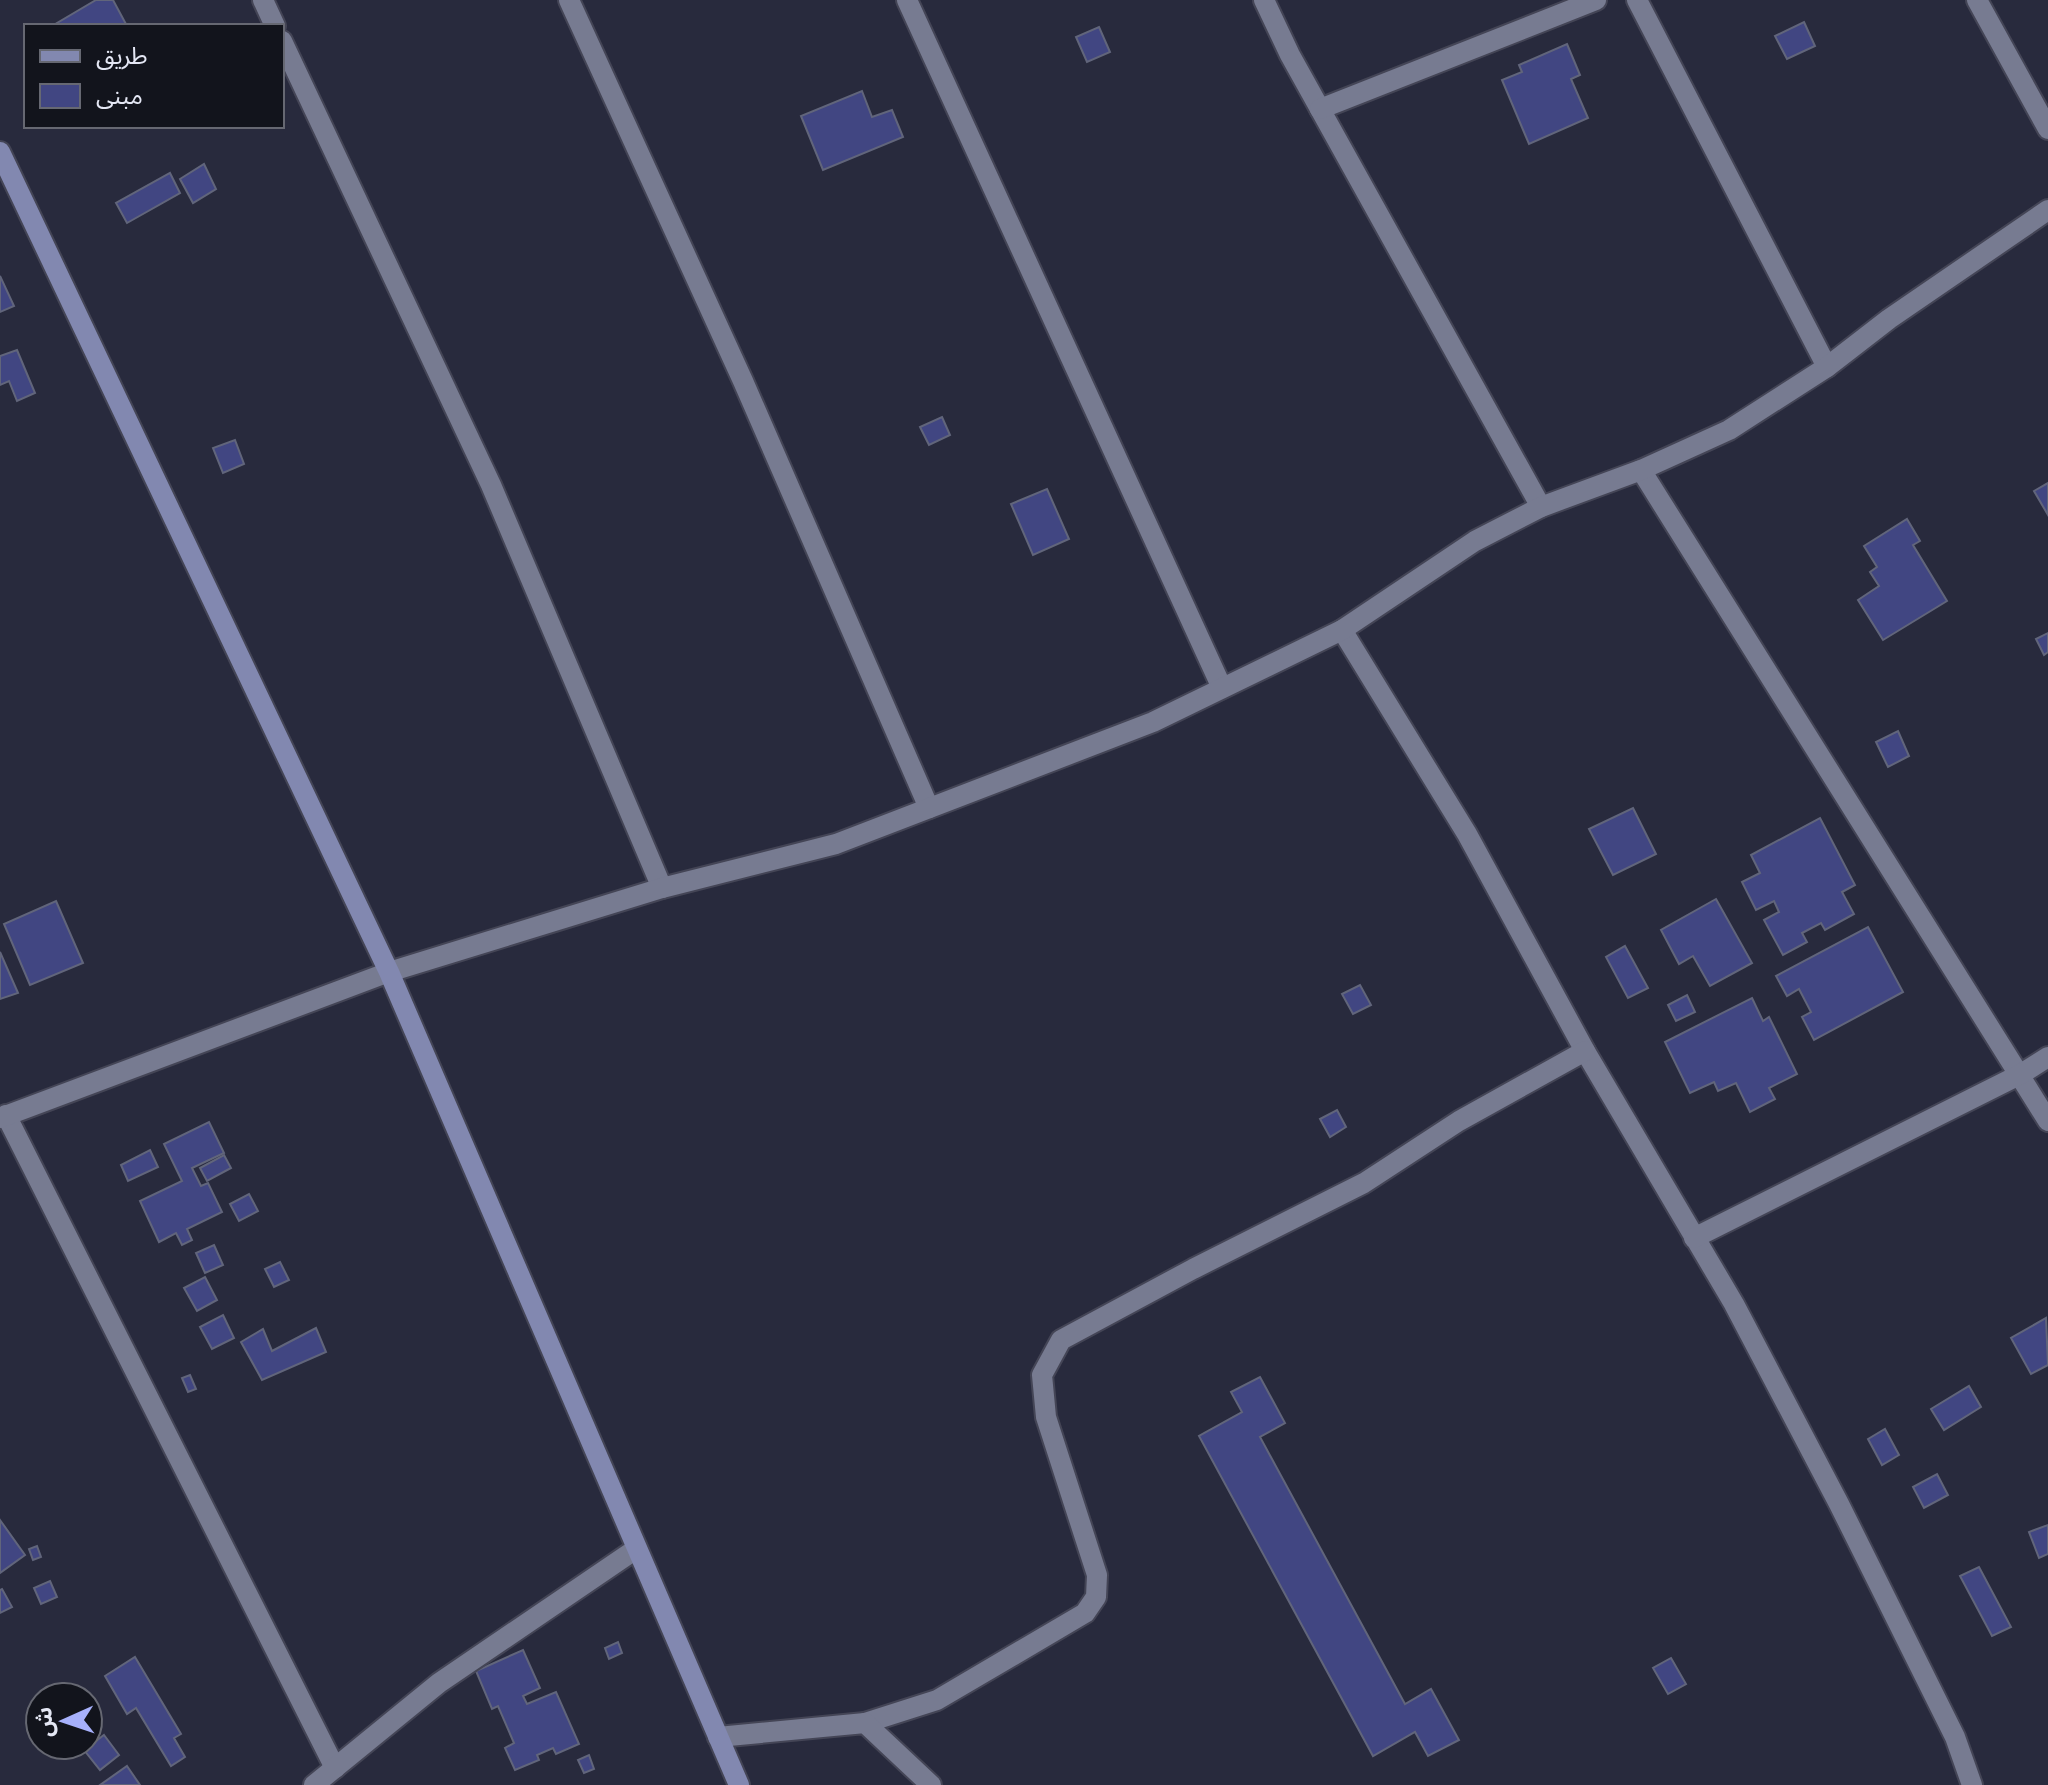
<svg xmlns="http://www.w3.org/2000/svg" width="2048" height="1785" font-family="'Source Sans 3','Noto Sans Arabic',sans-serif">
<rect width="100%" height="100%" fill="#282a3d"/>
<g fill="#414682" stroke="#61657b" stroke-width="2">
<path d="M96,0H113L127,26H52Z"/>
<path d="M1804,22L1815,46L1787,59L1775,36Z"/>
<path d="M1099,27L1110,52L1087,62L1076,37Z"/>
<path d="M1567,44L1580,75L1571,79L1588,118L1529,144L1502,80L1522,72L1519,65Z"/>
<path d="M862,91L872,117L892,110L903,137L823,170L801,116Z"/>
<path d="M204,164L216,189L193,203L180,179Z"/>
<path d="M170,173L180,193L127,223L116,203Z"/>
<path d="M0,276L14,306L0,312Z"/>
<path d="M17,350L35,393L17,401L9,381L0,385V356Z"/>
<path d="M942,417L950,435L929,445L920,427Z"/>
<path d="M235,440L244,464L223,473L213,448Z"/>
<path d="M2048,483V515L2034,491Z"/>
<path d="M1047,489L1069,539L1033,555L1011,504Z"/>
<path d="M1907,519L1920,541L1913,545L1947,601L1883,640L1858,600L1879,586L1870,572L1877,567L1864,546Z"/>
<path d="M2048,633V652L2044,655L2036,639Z"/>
<path d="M1898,731L1909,756L1888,767L1876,742Z"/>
<path d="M1633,808L1656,854L1613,875L1589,829Z"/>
<path d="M1820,818L1855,885L1842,892L1854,914L1825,930L1821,923L1802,933L1807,942L1783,955L1764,920L1779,912L1774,901L1756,910L1742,882L1760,873L1751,855Z"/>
<path d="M1716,899L1752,963L1710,986L1693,956L1679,964L1661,930Z"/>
<path d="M56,901L83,963L30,985L4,924Z"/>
<path d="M1868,927L1903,992L1814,1040L1802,1017L1811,1012L1799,989L1787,996L1776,976Z"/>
<path d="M1625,946L1648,988L1628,998L1606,957Z"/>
<path d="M0,952L18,993L0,999Z"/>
<path d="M1360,985L1371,1005L1353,1014L1342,994Z"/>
<path d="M1687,995L1695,1012L1676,1021L1668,1005Z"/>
<path d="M1752,998L1763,1021L1769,1017L1797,1074L1769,1088L1775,1099L1750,1112L1736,1083L1718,1091L1714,1082L1690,1093L1665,1042Z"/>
<path d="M1337,1110L1346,1127L1330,1137L1320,1119Z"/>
<path d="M209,1122L224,1153L192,1168L201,1186L208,1183L222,1212L187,1229L192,1240L182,1245L176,1233L159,1242L140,1201L182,1181L164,1144Z"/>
<path d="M150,1150L158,1167L128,1181L121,1165Z"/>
<path d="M224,1155L231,1168L207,1181L200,1168Z"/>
<path d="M249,1194L258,1211L239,1221L230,1204Z"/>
<path d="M214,1245L223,1265L205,1273L196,1253Z"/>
<path d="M280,1262L289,1280L274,1287L265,1269Z"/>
<path d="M205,1277L217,1300L197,1311L184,1288Z"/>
<path d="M223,1315L234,1338L212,1349L200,1327Z"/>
<path d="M2046,1318L2048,1365L2031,1374L2011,1338Z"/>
<path d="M316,1328L326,1352L262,1380L241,1342L263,1329L272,1351Z"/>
<path d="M190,1375L196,1389L188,1392L182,1378Z"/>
<path d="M1260,1377L1285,1423L1260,1437L1405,1704L1431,1689L1459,1740L1428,1756L1415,1732L1373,1756L1199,1436L1242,1412L1231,1392Z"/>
<path d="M1969,1386L1981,1407L1944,1430L1931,1409Z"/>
<path d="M1885,1429L1899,1455L1882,1465L1868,1439Z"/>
<path d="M1937,1474L1948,1495L1924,1508L1913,1487Z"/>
<path d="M0,1520L25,1555L0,1573Z"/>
<path d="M2048,1525V1554L2039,1558L2029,1532Z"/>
<path d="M37,1546L41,1557L33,1560L29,1549Z"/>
<path d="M1979,1567L2011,1627L1992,1636L1960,1576Z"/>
<path d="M50,1581L57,1597L41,1604L34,1588Z"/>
<path d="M2,1589L12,1607L0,1613V1590Z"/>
<path d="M618,1642L622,1653L609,1659L605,1648Z"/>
<path d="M523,1650L540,1688L523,1696L527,1704L556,1692L579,1744L556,1754L553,1748L537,1755L539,1760L515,1770L505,1748L514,1743L498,1706L492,1709L476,1671Z"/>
<path d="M135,1657L181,1734L174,1738L185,1757L171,1766L136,1708L127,1714L105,1676Z"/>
<path d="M1671,1658L1686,1684L1668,1694L1653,1668Z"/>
<path d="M104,1735L119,1755L100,1770L84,1750Z"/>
<path d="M589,1755L594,1769L584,1773L578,1760Z"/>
<path d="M127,1766L140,1785H100Z"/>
</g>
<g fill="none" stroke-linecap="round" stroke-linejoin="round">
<g stroke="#444556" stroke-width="24">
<g id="street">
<path d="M263,0L275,26"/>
<path d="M569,0L743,381L929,808"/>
<path d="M907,0L1222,688"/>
<path d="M1264,0L1290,55L1541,507"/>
<path d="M1637,0L1827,367"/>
<path d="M1977,0L2048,129"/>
<path d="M282,41L491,485L662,888"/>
<path d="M1320,109L1596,0"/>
<path d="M1641,470L2048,1121"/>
<path d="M1342,630L1467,834L1585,1051L1734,1304L1839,1504L1955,1737L1972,1785"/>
<path d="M6,1115L335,1768"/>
<path d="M0,1118L389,972L662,888L836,844L1153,722L1342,630L1475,541L1541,507L1641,470L1729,430L1827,367L1889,319L2048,210"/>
<path d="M1694,1238L2021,1074L2048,1057"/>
<path d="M865,1723L937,1700L1085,1613L1096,1597L1097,1575L1046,1417L1042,1375L1061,1340L1193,1269L1364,1183L1459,1121L1585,1051"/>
<path d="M718,1737L865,1723L931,1785"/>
<path d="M314,1785L439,1683L636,1549"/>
</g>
</g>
<g stroke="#444556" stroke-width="24">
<path id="secondary" d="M0,152L389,972L739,1785"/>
</g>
<use href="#street" stroke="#777b91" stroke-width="20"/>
<use href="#secondary" stroke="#8288b0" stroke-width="20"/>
</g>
<rect x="24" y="24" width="260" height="104" fill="#12141c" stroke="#666872" stroke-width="2"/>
<rect x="40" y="50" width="40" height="12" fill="#8288b0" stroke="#666872" stroke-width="2"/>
<text x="96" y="64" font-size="24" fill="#e4e7f4">طريق</text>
<rect x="40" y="84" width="40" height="24" fill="#414682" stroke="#666872" stroke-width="2"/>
<text x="96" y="104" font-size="24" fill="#e4e7f4">مبنى</text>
<g transform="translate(64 1721) rotate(267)"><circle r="38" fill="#12141c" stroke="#666872" stroke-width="2"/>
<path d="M0-6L14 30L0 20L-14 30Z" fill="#a7b1fc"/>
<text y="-12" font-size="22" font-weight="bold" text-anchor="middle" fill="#e4e7f4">ش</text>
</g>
</svg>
